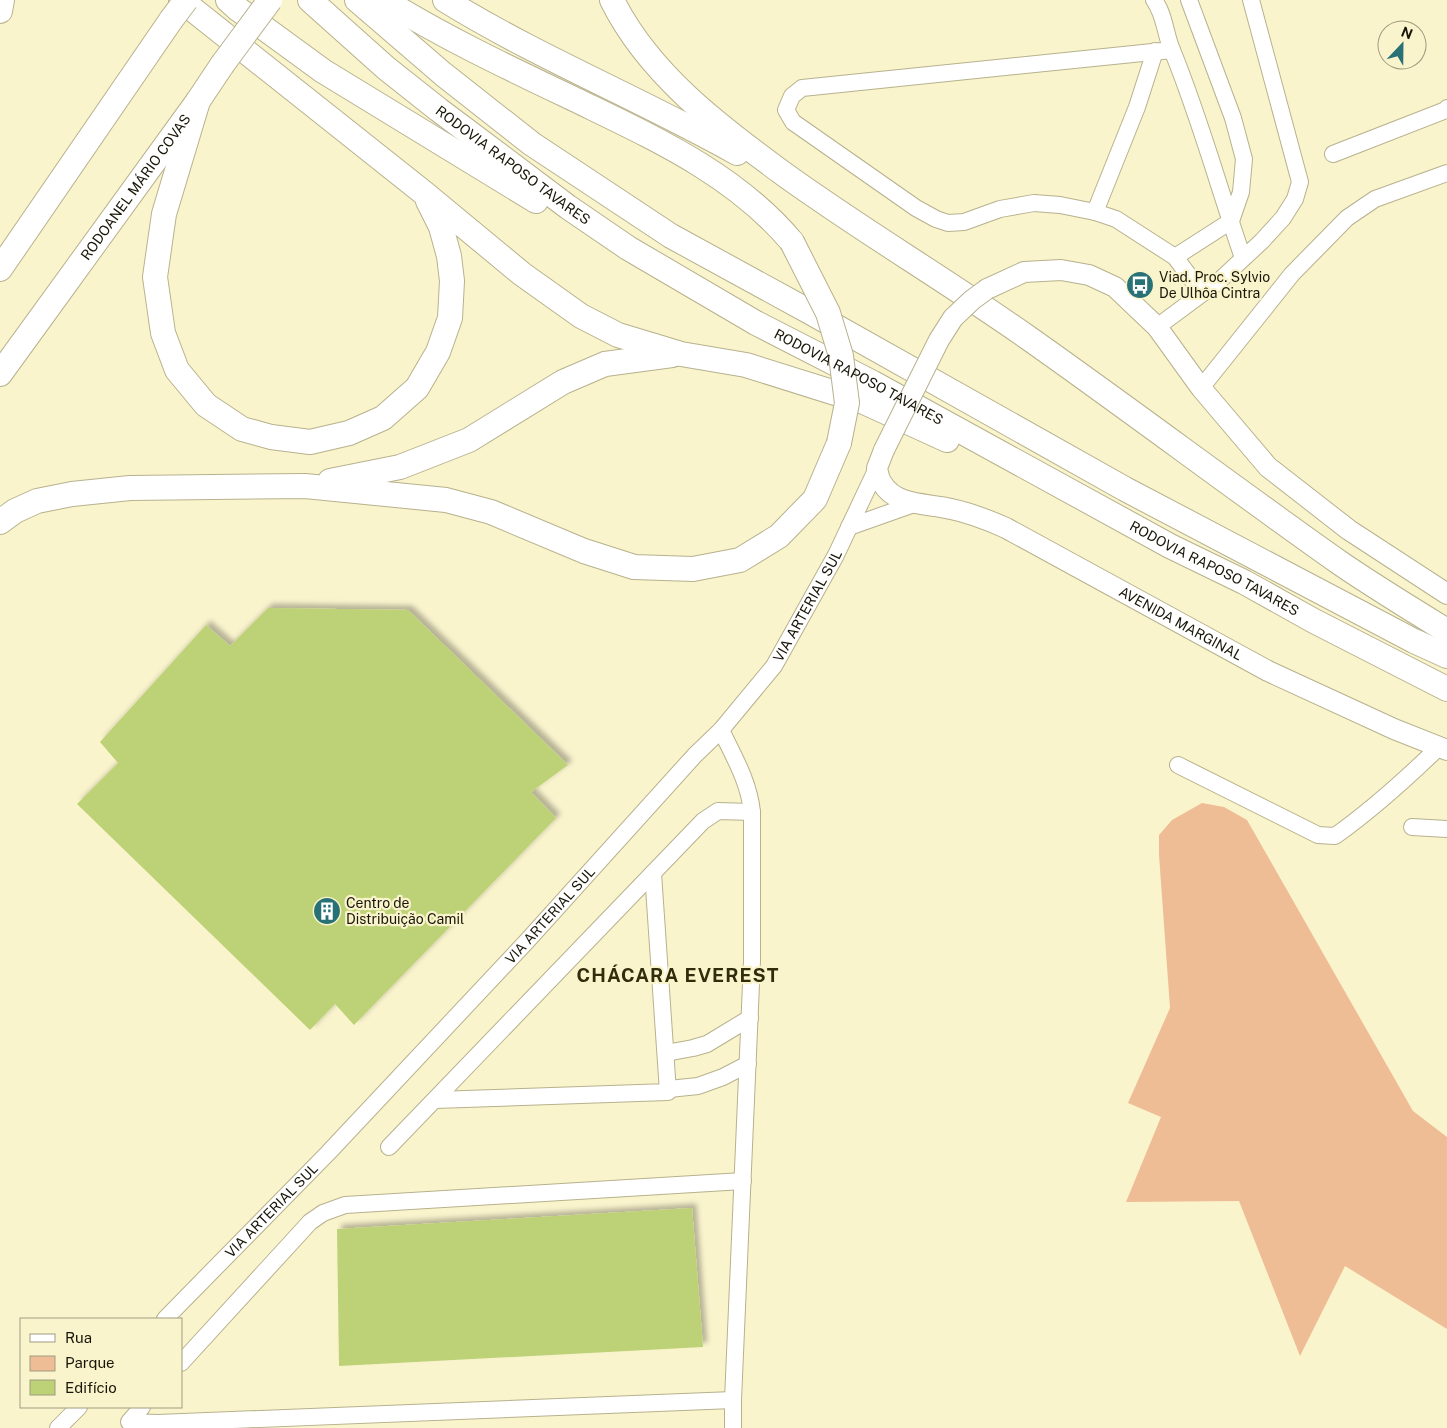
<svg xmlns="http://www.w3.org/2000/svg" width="1447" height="1428" font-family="'Public Sans',sans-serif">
<defs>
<filter id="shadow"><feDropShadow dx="4.5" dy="-4.5" stdDeviation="2.5" flood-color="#0004"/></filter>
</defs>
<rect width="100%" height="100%" fill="#faf4cd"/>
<path fill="#efbd95" d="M1202,803L1224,807L1247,820L1413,1111L1447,1137V1329L1345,1266L1300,1356L1239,1201L1126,1202L1161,1117L1128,1103L1170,1008L1159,855V835L1172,820Z"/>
<g fill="#bdd276" filter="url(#shadow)">
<path d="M268,608L408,610L568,765L531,792L556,818L354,1025L335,1004L310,1030L77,804L118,763L100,742L206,625L230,646Z"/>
<path d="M692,1208L703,1347L339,1366L337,1229Z"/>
</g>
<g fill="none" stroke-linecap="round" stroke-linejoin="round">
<g stroke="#b7b18d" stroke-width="18">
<g id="minor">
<path d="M1154,0C1165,15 1165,34 1172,50C1200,118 1219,189 1243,258"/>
<path d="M1172,50L802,88L792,96L786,110L793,122L916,208L936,219L948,223L964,222L1000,209L1034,203L1060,205L1095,212L1116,219L1175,257L1202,293"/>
<path d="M1333,154L1446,110L1447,108"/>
<path d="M1095,212L1137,107L1155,51"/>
<path d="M1175,257L1231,221L1241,192L1244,159L1233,118L1189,0"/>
<path d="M1157,327L1219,281L1262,241L1283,218L1295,199L1300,182L1251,0"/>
<path d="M1201,388L1292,274L1347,218L1375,199L1447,173"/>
<path d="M849,527L914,504"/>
<path d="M721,730C734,757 749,782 752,812V961L733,1400V1428"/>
<path d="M1178,765L1318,835L1335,836C1373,809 1406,779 1439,747"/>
<path d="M1412,827L1447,829"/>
<path d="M666,1053L693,1048L707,1044L750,1018"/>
<path d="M669,1089L698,1086L723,1077L748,1064"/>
<path d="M435,1100L668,1092L653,873"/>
<path d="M389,1147L703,821L718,811L752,812"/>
<path id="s1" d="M165,1319L328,1153L527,941L695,755L721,730L774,666L836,555L877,468"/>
<path d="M181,1363L310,1222L323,1213L345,1205L743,1181"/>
<path d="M142,1407L129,1422L158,1423L733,1400"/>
<path d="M58,1428L79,1407"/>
</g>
</g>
<g stroke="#b7b18d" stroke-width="22">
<g id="major">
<path d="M987,289L1024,272L1061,270L1089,275L1115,287L1157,327L1201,388L1268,467L1349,530L1447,594"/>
<path id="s2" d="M884,450L877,468C878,473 879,479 882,483C896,507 928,503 951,509C971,513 988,520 1006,528L1268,671L1394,729L1447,750"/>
</g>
</g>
<g stroke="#b7b18d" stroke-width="26">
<g id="highway">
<path d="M181,0L424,193L522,274L581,316L618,335L681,354L746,365L864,402L947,440"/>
<path d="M228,0L238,9L323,71L536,201"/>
<path id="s3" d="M310,0L386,68L439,110L568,207L628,248L756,323L873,383L1170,546L1244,582L1314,621L1447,689"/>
<path d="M357,0L443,74L532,144L671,236L810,312L1125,489L1414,641L1447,656"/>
<path d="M384,0C445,38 511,69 576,100C654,138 735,174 792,242"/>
<path d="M445,0C539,58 641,99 737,153"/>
<path d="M612,0C648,73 717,125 781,172C861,230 946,280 1027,337C1132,411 1235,489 1340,563C1375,587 1411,609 1447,631"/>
<path d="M0,11L2,0"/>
<path d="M198,101L164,214L155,277L163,333L177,370L206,405L242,429L271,437L310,442L349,433L383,418L417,388L438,352L450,318L452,281L449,256L441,227L428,201"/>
<path d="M0,269L171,20"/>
<path id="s4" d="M0,374L198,101L222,65"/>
<path d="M330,481L400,467L469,440L563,382L605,364L672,355"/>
<path d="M0,522L15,511L37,501L72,494L130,488L305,486L446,500L491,512L584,551L634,567L693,569L740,560L779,536L815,499L839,443"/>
</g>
</g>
<use href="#minor" stroke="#fff" stroke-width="16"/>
<use href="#major" stroke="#fff" stroke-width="20"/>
<use href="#highway" stroke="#fff" stroke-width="24"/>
<g stroke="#b7b18d" stroke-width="22" stroke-linecap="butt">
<path id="major-bridge" d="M884,450L939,340L953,318L972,300L987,289"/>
</g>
<g stroke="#b7b18d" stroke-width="26" stroke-linecap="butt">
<g id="highway-bridge">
<path d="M171,20L186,0"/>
<path d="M222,65L270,0"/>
<path d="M792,242L828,313L841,356L847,403L839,443"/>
</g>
</g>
<use href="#major-bridge" stroke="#fff" stroke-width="20"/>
<use href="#highway-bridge" stroke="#fff" stroke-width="24"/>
</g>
<defs>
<g id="bus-disc" transform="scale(1.4375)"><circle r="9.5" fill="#287275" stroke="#faf4cd"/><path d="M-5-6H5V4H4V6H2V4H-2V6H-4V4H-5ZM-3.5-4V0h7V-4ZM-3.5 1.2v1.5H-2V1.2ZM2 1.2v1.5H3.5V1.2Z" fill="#fff"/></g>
<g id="building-disc" transform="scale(1.4375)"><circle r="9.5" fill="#287275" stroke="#faf4cd"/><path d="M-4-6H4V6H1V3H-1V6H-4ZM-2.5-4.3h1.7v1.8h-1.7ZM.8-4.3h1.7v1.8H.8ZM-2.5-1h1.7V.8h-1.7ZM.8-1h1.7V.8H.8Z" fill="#fff"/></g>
</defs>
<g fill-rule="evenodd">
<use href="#bus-disc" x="1140" y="285"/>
<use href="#building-disc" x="327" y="911"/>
</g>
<g text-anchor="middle" stroke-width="4.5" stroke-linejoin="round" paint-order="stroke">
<g font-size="14" fill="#181608" stroke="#faf4cd">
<text dy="5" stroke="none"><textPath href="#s3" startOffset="262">RODOVIA RAPOSO TAVARES</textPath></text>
<text dy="5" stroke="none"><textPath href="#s4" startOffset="231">RODOANEL MÁRIO COVAS</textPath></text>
<text dy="5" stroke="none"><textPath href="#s3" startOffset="668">RODOVIA RAPOSO TAVARES</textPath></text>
<text dy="5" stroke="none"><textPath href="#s3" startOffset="1072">RODOVIA RAPOSO TAVARES</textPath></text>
<text dy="5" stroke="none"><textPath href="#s1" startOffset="962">VIA ARTERIAL SUL</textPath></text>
<text dy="5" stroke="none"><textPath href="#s2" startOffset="369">AVENIDA MARGINAL</textPath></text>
<text dy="5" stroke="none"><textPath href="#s1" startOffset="558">VIA ARTERIAL SUL</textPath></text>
<text dy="5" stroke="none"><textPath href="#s1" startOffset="152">VIA ARTERIAL SUL</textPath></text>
</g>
<g font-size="14" fill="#181608" stroke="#faf4cd" text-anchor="start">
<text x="1159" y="282">Viad. Proc. Sylvio<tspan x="1159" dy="16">De Ulhôa Cintra</tspan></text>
<text x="346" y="908">Centro de<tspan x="346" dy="16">Distribuição Camil</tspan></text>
</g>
<g font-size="19" font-weight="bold" letter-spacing="1" fill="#312c0b" stroke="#faf4cd">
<text x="678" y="982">CHÁCARA EVEREST</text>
</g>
</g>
<rect x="20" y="1318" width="162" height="90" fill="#faf4cd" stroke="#a09b7e"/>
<rect x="30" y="1334" width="25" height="8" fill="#ffffff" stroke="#a09b7e"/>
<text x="65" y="1343" font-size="15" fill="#181608">Rua</text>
<rect x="30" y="1356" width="25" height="15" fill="#efbd95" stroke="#a09b7e"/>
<text x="65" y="1368" font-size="15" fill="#181608">Parque</text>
<rect x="30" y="1380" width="25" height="15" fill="#bdd276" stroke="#a09b7e"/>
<text x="65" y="1393" font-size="15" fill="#181608">Edifício</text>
<g transform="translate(1402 45) rotate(22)"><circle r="24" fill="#faf4cd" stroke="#a09b7e"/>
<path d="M0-4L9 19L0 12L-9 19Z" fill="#287275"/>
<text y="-8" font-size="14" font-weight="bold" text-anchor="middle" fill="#181608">N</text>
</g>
</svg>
